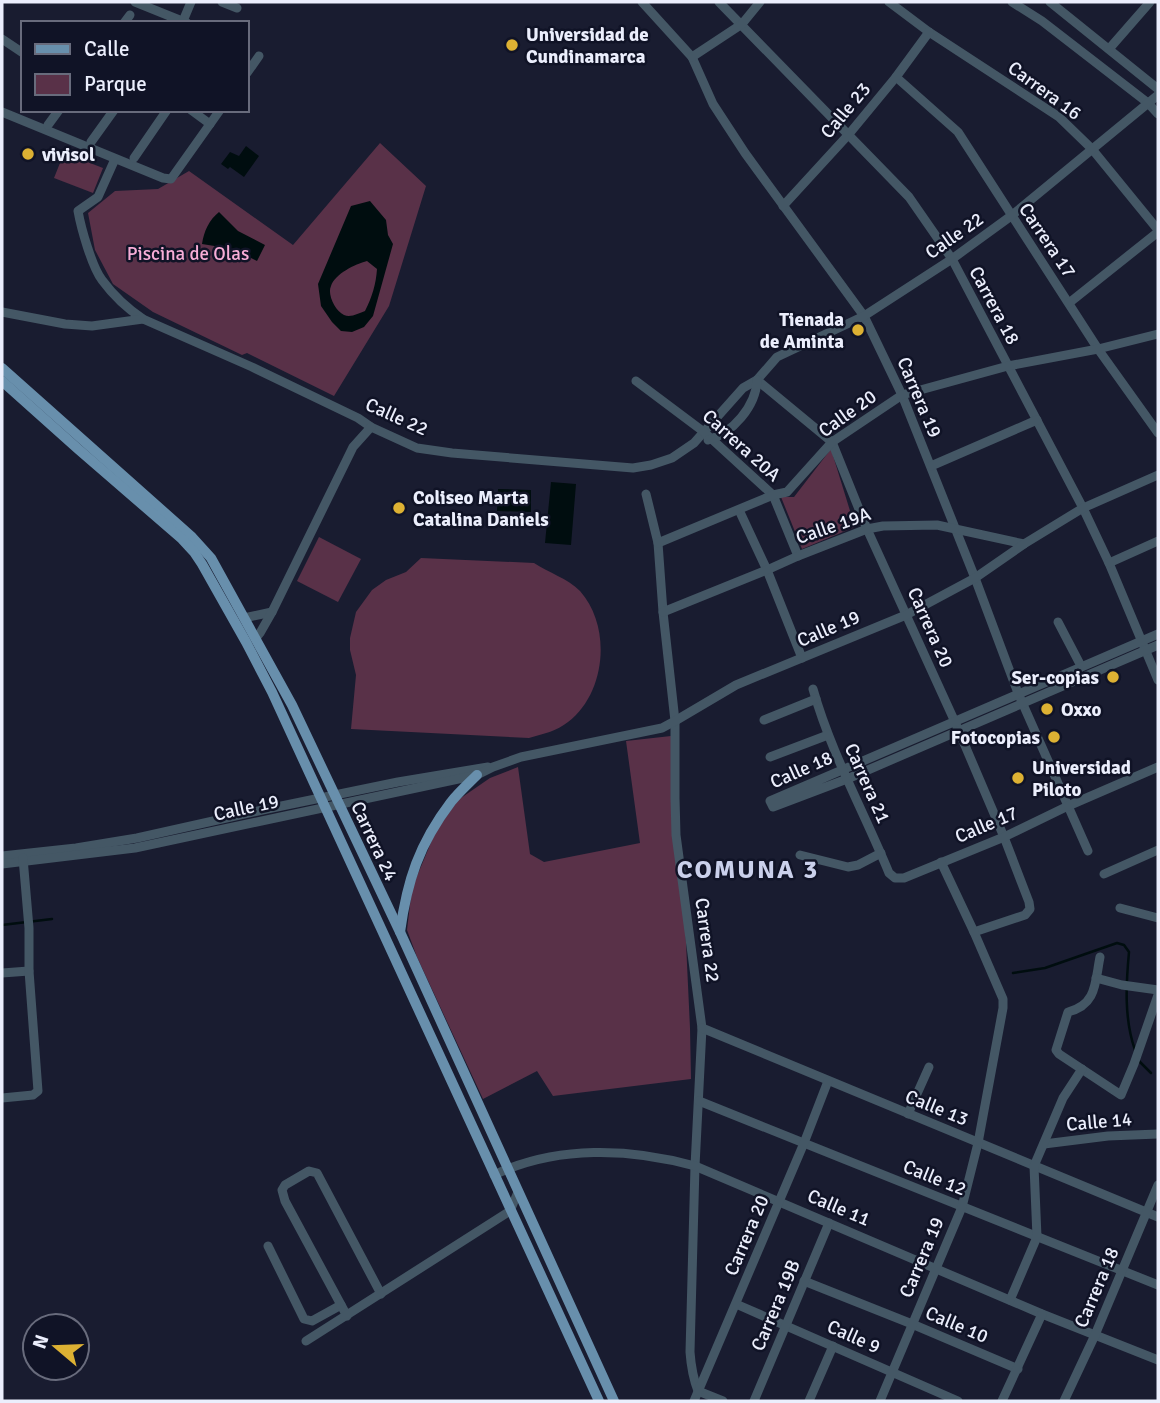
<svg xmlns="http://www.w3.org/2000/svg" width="1160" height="1403" font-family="Signika,sans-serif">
<rect width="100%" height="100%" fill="#191c30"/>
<g fill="#593148">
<path d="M380,143L426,186L389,306L334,396L247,353L242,355L153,312L113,284L95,250L88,213L115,191L158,189L189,171L293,245Z"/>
<path d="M64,153L103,168L93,193L54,178Z"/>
<path d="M831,449L855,527L802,549L781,497H794Z"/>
<path d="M319,537L361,559L338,602L297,581Z"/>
<path d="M421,558L534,563C549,573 567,578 580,591C612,627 606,693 568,722C557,731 543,734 529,738L351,729L356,675L350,650V638L356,612L372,590L386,580L406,572Z"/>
<path d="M671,736L685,921L690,1028L691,1079L553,1096L537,1071L483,1099L417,957L407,930L412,888L435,833L458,800L490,778L518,767L530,854L544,862L640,843L626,741Z"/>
</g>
<g fill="#000d0f" fill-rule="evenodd">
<path d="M246,146L259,156L244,177L230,167L228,169L221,164L230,152L239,156Z"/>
<path d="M370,201L386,220L388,235L393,244L373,316L364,327L352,332L341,331L332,322L321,306L318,284L351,206ZM367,261L377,269C376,284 372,297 365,311C359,313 351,318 344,315C335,311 327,294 331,286C335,274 355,264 367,261Z"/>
<path d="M219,212L238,231L265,245L257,261L233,249L202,244C204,231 209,220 219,212Z"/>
<path d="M551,482L576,484L571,545L545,543Z"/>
<path d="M498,489L531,490V512L497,511Z"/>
</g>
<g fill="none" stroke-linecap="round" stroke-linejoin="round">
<g stroke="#000d0f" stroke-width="2.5">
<path d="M2,925L52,919"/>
<path d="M1013,973L1045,968L1117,943L1124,945L1129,952C1126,984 1124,1019 1135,1050"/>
<path d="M1138,1060L1151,1073"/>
</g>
<g stroke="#445765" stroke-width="9">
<path d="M135,2L187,23"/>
<path d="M222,2L237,8"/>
<path d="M642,2L692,57L713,104L745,153L864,316L902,395L975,578L1018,693L1088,851"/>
<path d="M719,2L909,197L952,259L1083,508L1109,563L1158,680"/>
<path d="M889,2L929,32L1059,117L1092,149L1158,230"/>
<path d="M1012,2L1042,21L1148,103L1158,114"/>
<path d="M1050,2L1158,89"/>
<path d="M183,21L191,2"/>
<path d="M124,23L130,15"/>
<path d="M2,39L23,53"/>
<path d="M1109,49L1150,2"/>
<path d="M692,57L742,24L760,2"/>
<path d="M247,73L259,56"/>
<path d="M896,77L958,132L1098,349L1158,433"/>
<path d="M191,110L210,124"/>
<path d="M2,112L163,178L171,179L220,110"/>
<path d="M48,125L59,110"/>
<path d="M91,142L114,110"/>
<path d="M134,158L167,110"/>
<path d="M115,159L98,197L78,211C81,228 92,267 102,280C113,295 128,309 143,319L252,367L358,418L371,427L417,448L452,453L633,468L651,465L672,458L694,443L743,388L757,380L777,357L864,316L952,259L1011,216L1158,95"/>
<path d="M783,206L849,134L896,77L929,32"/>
<path d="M1069,303L1158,232"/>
<path d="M2,312L65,324L92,326L143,319"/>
<path d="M757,380L832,442L867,529L955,722L1004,837L1029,902L1030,909L1025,915L974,932"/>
<path d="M636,381L704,432L773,495L798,556"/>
<path d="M708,440C733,433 756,406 757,380"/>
<path d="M931,466L1037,420"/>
<path d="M646,494L658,543L663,612L675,721V798L676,835L702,1028L695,1166L690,1352C691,1366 693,1378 698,1391L723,1401"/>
<path d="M739,510L767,570L802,658"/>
<path d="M658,543L773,495L787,492L832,442L902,395L1008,366L1098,349L1158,334"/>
<path d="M1109,563L1158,541"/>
<path d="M663,612L767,570L798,556L867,529L883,526L937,525L1024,544"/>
<path d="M244,618L272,612"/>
<path d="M1058,622L1081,666"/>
<path d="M1158,634L770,801L773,807L847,779L1158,645"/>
<path d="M256,638L260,633L272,612L353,447L371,427"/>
<path d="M813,689C831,753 864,812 889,873L895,878H904L1004,837L1068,806L1158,767"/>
<path d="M764,720L816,699"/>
<path d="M770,757L828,735"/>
<path d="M800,855L848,867L858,865L881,853"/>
<path d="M2,856L76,848L137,838L267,809L398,782L488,767"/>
<path d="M2,864L135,848L477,775L493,767L521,757L662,728L675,721L736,685L906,615L975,578L1024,544L1083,508L1158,475"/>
<path d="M1104,874L1158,850"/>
<path d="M1120,908L1158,918"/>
<path d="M1100,957C1095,982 1097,1005 1068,1012L1056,1050L1059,1054L1121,1095L1134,1064L1158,995"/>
<path d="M2,973L29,971"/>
<path d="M1096,978L1122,985L1158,990"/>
<path d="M702,1028L1158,1217"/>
<path d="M2,1098L33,1095L38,1091L29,971V928L23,858"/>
<path d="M699,1101L1158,1285"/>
<path d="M908,1114L929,1067"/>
<path d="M1044,1144L1108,1136L1158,1134"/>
<path d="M494,1175C557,1145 630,1148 695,1166L1042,1314L1158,1360"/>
<path d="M268,1246L304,1319L312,1321L341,1305"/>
<path d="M804,1281L912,1324L1018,1369"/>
<path d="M1010,1300L1037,1237L1034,1166L1063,1098L1082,1069"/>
<path d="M736,1304L958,1401"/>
<path d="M347,1316L285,1201L282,1190L285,1185L309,1171L317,1173L381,1294"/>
<path d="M306,1341L510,1211L518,1192"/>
<path d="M694,1401L804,1143L828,1081"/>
<path d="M754,1401L829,1223"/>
<path d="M809,1401L833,1346"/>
<path d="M880,1401L962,1207L978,1143L1003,1008V999L974,932L941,862"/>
<path d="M1002,1401L1042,1314"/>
<path d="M1064,1401L1095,1335L1158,1185"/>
</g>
<g stroke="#688fac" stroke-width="10">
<path d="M2,368L192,537L211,558L292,705L400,932L614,1401"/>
<path d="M2,381L78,449L182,539L194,552L202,564L246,642L272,692L599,1401"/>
<path d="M400,932C407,881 419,844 451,802C459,792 468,784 477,775"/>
</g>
</g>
<g fill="#ddb133" stroke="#101326" stroke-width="2.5">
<circle cx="512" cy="45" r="7"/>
<circle cx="28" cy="154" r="7"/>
<circle cx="858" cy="330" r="7"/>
<circle cx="399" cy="508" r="7"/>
<circle cx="1113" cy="677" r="7"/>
<circle cx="1047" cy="709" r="7"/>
<circle cx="1054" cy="737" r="7"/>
<circle cx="1018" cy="778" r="7"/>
</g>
<g text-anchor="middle" stroke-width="5" stroke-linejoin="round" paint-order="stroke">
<g font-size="19" font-weight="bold" fill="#ebeefc" stroke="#101326" text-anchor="start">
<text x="526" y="41">Universidad de<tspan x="526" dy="22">Cundinamarca</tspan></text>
<text x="42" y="161">vivisol</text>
<text x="844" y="326" text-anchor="end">Tienada<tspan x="844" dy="22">de Aminta</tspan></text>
<text x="413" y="504">Coliseo Marta<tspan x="413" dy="22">Catalina Daniels</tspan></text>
<text x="1099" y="684" text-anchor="end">Ser-copias</text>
<text x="1061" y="716">Oxxo</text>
<text x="1040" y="744" text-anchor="end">Fotocopias</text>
<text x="1032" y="774">Universidad<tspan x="1032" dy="22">Piloto</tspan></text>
</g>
<g font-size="19" fill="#ebeefc" stroke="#101326">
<text transform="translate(1045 90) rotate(36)" y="7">Carrera 16</text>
<text transform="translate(845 110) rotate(-50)" y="7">Calle 23</text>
<text transform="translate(954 235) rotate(-35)" y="7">Calle 22</text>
<text transform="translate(1048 240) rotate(56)" y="7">Carrera 17</text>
<text transform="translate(995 305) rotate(62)" y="7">Carrera 18</text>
<text transform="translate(920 397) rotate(67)" y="7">Carrera 19</text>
<text transform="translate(847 413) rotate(-36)" y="7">Calle 20</text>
<text transform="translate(397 416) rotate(24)" y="7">Calle 22</text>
<text transform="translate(742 445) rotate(42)" y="7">Carrera 20A</text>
<text transform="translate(833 525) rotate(-19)" y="7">Calle 19A</text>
<text transform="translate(931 627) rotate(66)" y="7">Carrera 20</text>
<text transform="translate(828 628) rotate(-23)" y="7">Calle 19</text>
<text transform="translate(801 769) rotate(-24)" y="7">Calle 18</text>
<text transform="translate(868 783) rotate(66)" y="7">Carrera 21</text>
<text transform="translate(246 807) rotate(-12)" y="7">Calle 19</text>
<text transform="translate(986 824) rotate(-23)" y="7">Calle 17</text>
<text transform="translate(375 841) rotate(65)" y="7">Carrera 24</text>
<text transform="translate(708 940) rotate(82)" y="7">Carrera 22</text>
<text transform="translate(937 1107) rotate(22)" y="7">Calle 13</text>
<text transform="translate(1099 1121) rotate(-5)" y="7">Calle 14</text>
<text transform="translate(935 1177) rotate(22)" y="7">Calle 12</text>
<text transform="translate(839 1207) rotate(23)" y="7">Calle 11</text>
<text transform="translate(746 1235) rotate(-67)" y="7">Carrera 20</text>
<text transform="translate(921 1257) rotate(-67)" y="7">Carrera 19</text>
<text transform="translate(1096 1287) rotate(-67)" y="7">Carrera 18</text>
<text transform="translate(775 1305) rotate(-67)" y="7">Carrera 19B</text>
<text transform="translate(957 1324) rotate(23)" y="7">Calle 10</text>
<text transform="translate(854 1336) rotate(24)" y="7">Calle 9</text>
</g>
<g font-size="19" fill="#f8add7" stroke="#101326">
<text x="188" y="260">Piscina de Olas</text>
</g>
<g font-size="26" font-weight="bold" letter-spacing="2" fill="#cad0eb" stroke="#101326">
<text x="748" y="878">COMUNA 3</text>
</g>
</g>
<rect width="1160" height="1403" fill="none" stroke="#ebeefc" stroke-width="7"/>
<rect x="21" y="21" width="228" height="91" fill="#101326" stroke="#686b7c" stroke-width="2"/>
<rect x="35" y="44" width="35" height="10" fill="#688fac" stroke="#686b7c" stroke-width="2"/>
<text x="84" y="56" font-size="21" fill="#ebeefc">Calle</text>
<rect x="35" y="74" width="35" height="21" fill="#593148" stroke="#686b7c" stroke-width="2"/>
<text x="84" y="91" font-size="21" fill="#ebeefc">Parque</text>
<g transform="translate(56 1347) rotate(289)"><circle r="33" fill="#101326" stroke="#686b7c" stroke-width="2"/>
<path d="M0-5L12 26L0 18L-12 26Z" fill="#ddb133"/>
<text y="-10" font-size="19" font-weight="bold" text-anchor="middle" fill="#ebeefc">N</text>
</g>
</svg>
